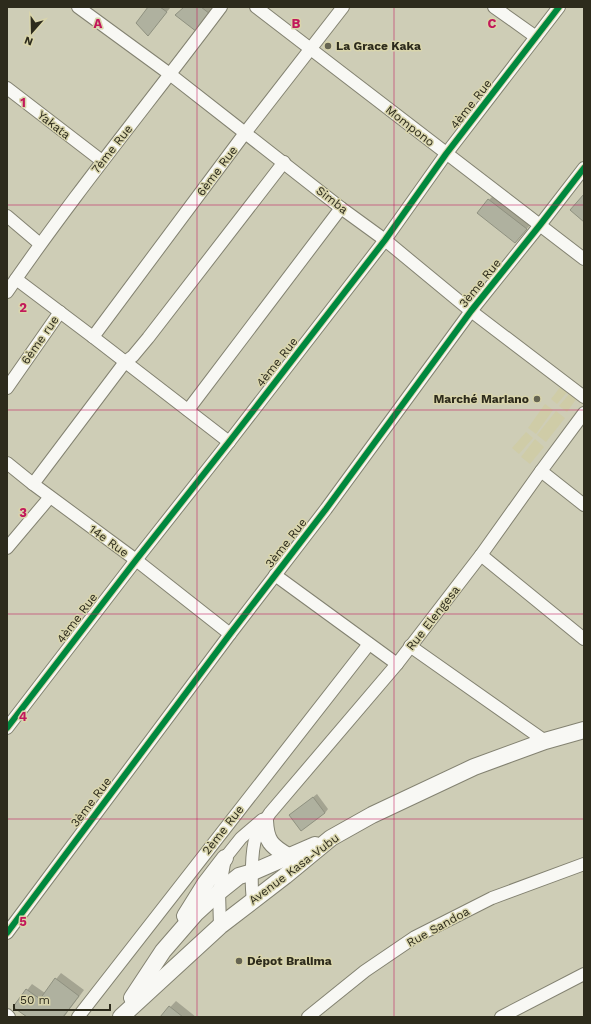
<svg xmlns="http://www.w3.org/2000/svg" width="591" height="1024" font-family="'Work Sans',sans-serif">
<rect width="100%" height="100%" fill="#cecdb6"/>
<g fill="#cfcca7">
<path d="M561,386L568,391L557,404L551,399Z"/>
<path d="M570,393L577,398L567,412L559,406Z"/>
<path d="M545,404L553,410L536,434L528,428Z"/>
<path d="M556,411L565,418L546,442L537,435Z"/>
<path d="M526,432L533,438L519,454L512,448Z"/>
<path d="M535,439L544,447L530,464L521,457Z"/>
</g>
<g fill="#0003">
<path d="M149,7L170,8L151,31Z"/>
<path d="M185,7H209L213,10L200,27Z"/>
<path d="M495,194L532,223L515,242L489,200Z"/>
<path d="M317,794L328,809L325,813L291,815Z"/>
<path d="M61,973L84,990L64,1017H28L14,1007L32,984L45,993Z"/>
<path d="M176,1001L196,1017H161Z"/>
</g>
<g fill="#afb19f" stroke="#8f9180">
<path d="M148,7H160L167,12L148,36L136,23Z"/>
<path d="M184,7H201L210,14L197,32L175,15Z"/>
<path d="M584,194V222L570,210Z"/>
<path d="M488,199L527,229L515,243L477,213Z"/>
<path d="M313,797L325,813L301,831L289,815Z"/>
<path d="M55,978L79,996L63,1017H27L13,1007L26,989L40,999Z"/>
<path d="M169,1006L183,1017H160Z"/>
</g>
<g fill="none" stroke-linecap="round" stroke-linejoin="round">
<g stroke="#838271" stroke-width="14">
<g id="minor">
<path d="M78,7L171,75L341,208L385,240L471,311L584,397"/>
<path d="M256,7L584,259"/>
<path d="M494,7L536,37"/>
<path d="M7,88L102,161"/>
<path d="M7,216L40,244"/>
<path d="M16,279L93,337L229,442"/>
<path d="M7,292C74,194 150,102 221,7"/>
<path d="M93,337L245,133L343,7"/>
<path d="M7,388L60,312"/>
<path d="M188,410L341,208"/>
<path d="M7,463L33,484L136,560L230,634"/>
<path d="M541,471L584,505"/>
<path d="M33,484L125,362L133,356L148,338L284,162"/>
<path d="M7,548L50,497"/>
<path d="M481,555L584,639"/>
<path d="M275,575L397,664"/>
<path d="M410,646L545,741"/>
<path d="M7,728L136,560L229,442L385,240L446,154L559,7"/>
<path d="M253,900C251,886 251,850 256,837C259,829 265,821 270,813L397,664L481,555L541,471L584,413"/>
<path d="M220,926L219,892L225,858L241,838L262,820"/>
<path d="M7,933L230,634L326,509L471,311L540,225L584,168"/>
<path d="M7,1015L9,1017"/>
<path d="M78,1017L369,644"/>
<path d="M308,1017L365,971L415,937L492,898L584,864"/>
<path d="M501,1017L584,974"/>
</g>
</g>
<g stroke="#838271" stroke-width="18">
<g id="major">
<path d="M265,821C266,841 271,846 288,856"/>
<path d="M185,916L205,884L225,858"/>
<path d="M132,998L163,951L196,913L219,892L239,876L253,872L315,845"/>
<path d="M121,1017L220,926L285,876L331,838L372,815L474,767L545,741L584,730"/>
</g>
</g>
<use href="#minor" stroke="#f8f8f4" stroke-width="12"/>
<use href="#major" stroke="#f8f8f4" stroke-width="16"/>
<g stroke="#d9d5ac" stroke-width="8">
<g id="cycleway">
<path d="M7,728L136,560L229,442L385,240L446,154L559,7"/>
<path d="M7,933L230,634L326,509L471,311L540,225L584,168"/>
</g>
</g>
<use href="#cycleway" stroke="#00873e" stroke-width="6"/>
</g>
<path fill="none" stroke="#c2185b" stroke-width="1" stroke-opacity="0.55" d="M197,7V1017M394,7V1017M7,205H584M7,410H584M7,614H584M7,819H584"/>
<g fill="#656452" stroke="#d9d5ac" stroke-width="1.5">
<circle cx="328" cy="46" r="4"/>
<circle cx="537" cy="399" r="4"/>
<circle cx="239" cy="961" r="4"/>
</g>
<g text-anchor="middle" stroke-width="3" stroke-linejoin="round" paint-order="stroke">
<g font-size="12" font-weight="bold" fill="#2d2b1c" stroke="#d9d5ac" text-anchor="start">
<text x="336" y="50">La Grace Kaka</text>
<text x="529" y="403" text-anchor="end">Marché Mariano</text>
<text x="247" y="965">Dépot Bralima</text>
</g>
<g font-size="12" fill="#2d2b1c" stroke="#d9d5ac">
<text transform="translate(471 104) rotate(-52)" y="4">4ème Rue</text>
<text transform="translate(54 125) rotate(38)" y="4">Yakata</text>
<text transform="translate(410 126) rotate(38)" y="4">Mompono</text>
<text transform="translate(112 149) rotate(-52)" y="4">7ème Rue</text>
<text transform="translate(217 171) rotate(-53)" y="4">6ème Rue</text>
<text transform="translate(332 200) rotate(38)" y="4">Simba</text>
<text transform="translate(480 283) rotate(-51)" y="4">3ème Rue</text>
<text transform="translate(40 340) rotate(-55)" y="4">6ème rue</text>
<text transform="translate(277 362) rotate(-52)" y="4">4ème Rue</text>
<text transform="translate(109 541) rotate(36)" y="4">14e Rue</text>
<text transform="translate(286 543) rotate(-52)" y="4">3ème Rue</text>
<text transform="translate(77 618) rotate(-53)" y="4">4ème Rue</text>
<text transform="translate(433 618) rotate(-52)" y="4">Rue Elengesa</text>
<text transform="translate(91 802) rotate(-53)" y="4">3ème Rue</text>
<text transform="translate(223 830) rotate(-52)" y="4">2ème Rue</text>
<text transform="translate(294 869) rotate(-37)" y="4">Avenue Kasa-Vubu</text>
<text transform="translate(438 927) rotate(-29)" y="4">Rue Sandoa</text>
</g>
</g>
<g font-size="13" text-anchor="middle" font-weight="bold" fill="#c2185b" stroke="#d9d5ac" stroke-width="3" stroke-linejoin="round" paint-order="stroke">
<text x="98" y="28">A</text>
<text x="296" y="28">B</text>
<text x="492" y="28">C</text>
<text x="23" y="107">1</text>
<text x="23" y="312">2</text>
<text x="23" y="517">3</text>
<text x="23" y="721">4</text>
<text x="23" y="926">5</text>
</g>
<rect width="591" height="1024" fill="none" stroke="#2d2b1c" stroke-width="16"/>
<g transform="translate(32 32) rotate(200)" stroke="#d9d5ac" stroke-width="3" paint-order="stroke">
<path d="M0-3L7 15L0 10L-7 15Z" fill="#2d2b1c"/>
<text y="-6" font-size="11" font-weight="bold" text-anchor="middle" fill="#2d2b1c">N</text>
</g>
<path d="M14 1004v6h96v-6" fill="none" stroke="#2d2b1c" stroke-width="2"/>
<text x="20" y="1004" font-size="12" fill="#2d2b1c" stroke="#d9d5ac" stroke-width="3" paint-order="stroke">50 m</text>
</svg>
